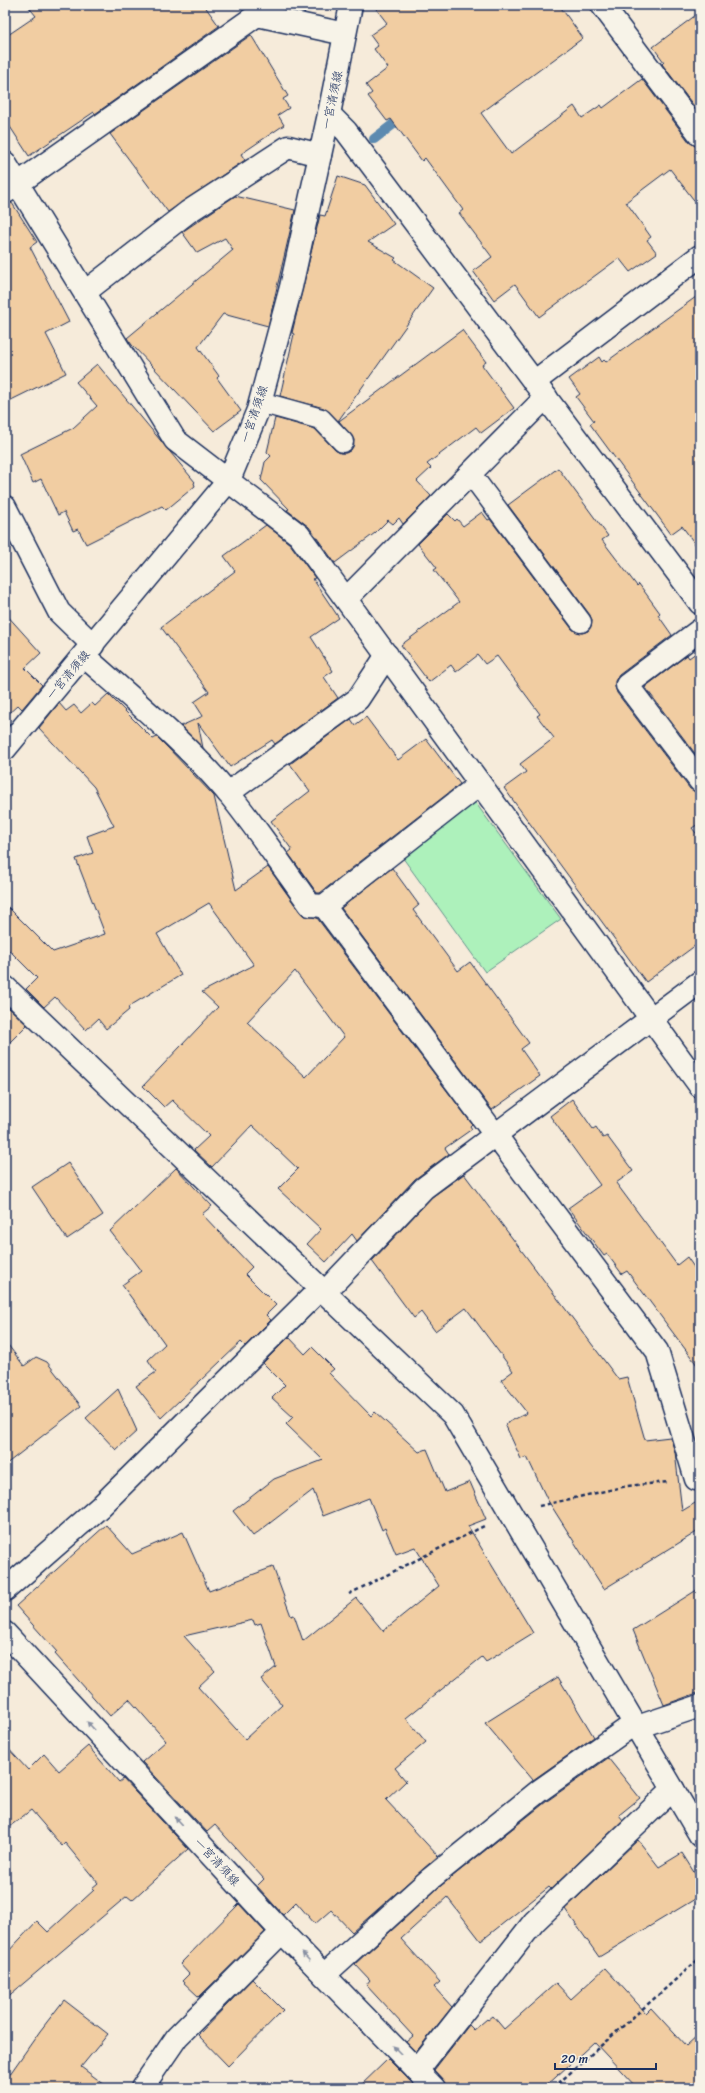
<svg xmlns="http://www.w3.org/2000/svg" width="705" height="2093" font-family="Sriracha,'Klee One',sans-serif">
<rect width="100%" height="100%" fill="#f6ebda"/>
<filter id="ink" filterUnits="userSpaceOnUse"><feTurbulence type="fractalNoise" baseFrequency=".025" numOctaves="2"/><feDisplacementMap in="SourceGraphic" scale="8" xChannelSelector="R" yChannelSelector="G"/><feConvolveMatrix kernelMatrix="1 2 1 2 8 2 1 2 1" color-interpolation-filters="sRGB"/></filter>
<g filter="url(#ink)">
<path fill="#adf1bb" stroke="#64908c" d="M472,798L561,919L485,972L400,854Z"/>
<g fill="none" stroke-linecap="round" stroke-linejoin="round">
<path stroke="#5c8ab0" stroke-width="10" d="M374,139L404,116"/>
</g>
<g fill="#f1cda2" stroke="#1b2f5e" fill-rule="evenodd">
<path d="M27,5H204L219,26L95,114L94,112L29,156L5,119V37L36,16Z"/>
<path d="M373,5H559L583,38L481,113L511,154L574,106L582,118L601,105L603,108L642,79L690,143L700,147V208L670,169L626,202L651,237L647,240L657,253L630,272L619,258L539,317L515,284L494,300L473,271L492,257L459,213L463,210L425,158L422,161L391,119L387,121L368,96L372,93L366,85L388,68L374,49L378,46L370,35L387,23Z"/>
<path d="M700,12V114L662,64L664,62L653,47Z"/>
<path d="M251,35L288,96L283,99L289,108L278,115L284,125L241,154L245,160L168,212L110,134Z"/>
<path d="M338,176L365,185L394,224L368,242L396,258L394,260L433,288L338,421L324,408L280,396L294,334L292,333L320,215L325,216Z"/>
<path d="M235,196L295,210L268,326L223,314L198,347L219,376L217,378L241,411L214,431L132,345L127,338L233,250L225,238L197,253L182,232Z"/>
<path d="M12,203L37,242L30,247L69,322L46,334L66,373L5,403V204Z"/>
<path d="M700,294V551L682,526L671,534L590,424L594,421L576,397L580,394L569,379L599,357L602,362L604,360L606,362Z"/>
<path d="M462,330L486,362L482,365L514,408L481,433L476,427L427,464L431,468L417,481L431,496L403,524L399,518L393,524L388,520L375,533L335,563L309,527L287,510L289,509L261,480L265,462L271,456L267,452L275,418L315,429L335,450L340,453H346L351,450L354,440L339,421Z"/>
<path d="M97,364L195,482L194,483L195,486L166,510L162,506L86,544L78,529L73,531L64,512L58,515L41,479L33,483L20,454L73,428L97,406L76,382Z"/>
<path d="M558,468L608,536L602,540L637,586L639,584L660,613L658,615L672,635L619,675L615,681V687L617,693L690,789L700,793V823L692,828L700,838V942L646,982L504,788L526,772L520,764L554,738L537,716L540,714L497,656L485,664L478,655L456,672L451,665L429,682L401,645L459,602L434,570L437,568L418,544L448,514L455,521L457,519L463,526L482,512L488,520L490,519L572,629L582,633L588,631L592,621L590,615L508,505Z"/>
<path d="M266,525L290,544L315,578L313,579L339,618L311,637L333,671L324,677L338,698L275,744L272,740L230,767L198,723L203,748L181,726L203,716L194,702L209,692L161,627L235,571L224,556Z"/>
<path d="M5,613L41,653L25,668L42,685L22,709L18,705L5,717Z"/>
<path d="M700,650V760L645,687L687,655L689,658Z"/>
<path d="M108,694L153,739L157,737L169,749L214,796L236,890L268,867L300,912L304,916L317,918L472,1124L470,1126L472,1129L445,1148L449,1154L415,1179L357,1241L352,1234L326,1262L307,1244L321,1229L278,1189L298,1169L252,1125L212,1167L194,1150L209,1136L172,1100L164,1107L143,1086L218,1007L202,992L254,965L209,903L157,934L181,975L128,1007L129,1010L106,1029L98,1019L86,1030L55,997L44,1007L26,989L37,978L5,946V904L53,952L105,934L76,859L93,853L87,836L114,826L94,787L39,728L59,703L66,711L74,705L81,713L92,703L95,706ZM295,971L344,1037L306,1077L247,1022Z"/>
<path d="M366,717L398,760L426,739L460,784L320,893H317L288,853L292,850L271,821L310,791L290,764L351,719L355,725Z"/>
<path d="M392,868L419,905L413,910L458,971L470,962L529,1043L521,1049L540,1076L492,1110L341,908Z"/>
<path d="M8,1007L27,1025L5,1047V1010Z"/>
<path d="M572,1099L593,1129L596,1127L603,1138L607,1136L633,1171L616,1183L677,1265L687,1257L700,1276V1369L627,1271L622,1274L607,1254L604,1256L568,1208L600,1185L550,1116Z"/>
<path d="M68,1163L103,1215L67,1239L32,1187Z"/>
<path d="M176,1168L212,1206L202,1214L252,1267L245,1274L276,1305L266,1315L271,1320L245,1346L241,1342L161,1418L136,1386L156,1372L148,1360L165,1344L122,1285L141,1271L110,1231Z"/>
<path d="M464,1174L618,1379L627,1377L645,1440L670,1437L675,1452L682,1511L700,1500V1530L604,1589L547,1499L527,1457L521,1459L505,1424L527,1413L501,1380L513,1371L466,1308L435,1331L421,1312L414,1318L372,1261L432,1197Z"/>
<path d="M289,1337L305,1354L312,1347L334,1369L329,1373L371,1416L375,1412L419,1452L427,1449L445,1492L470,1482L486,1519L468,1526L533,1633L486,1662L482,1657L406,1718L426,1742L395,1768L406,1781L386,1800L438,1856L352,1932L331,1910L315,1924L296,1902L283,1915L257,1886L264,1879L215,1825L207,1832L142,1762L166,1741L129,1699L110,1716L55,1654L57,1652L16,1606L106,1525L132,1554L183,1532L209,1591L273,1567L291,1616L294,1615L303,1641L356,1598L383,1631L439,1586L415,1547L396,1554L385,1528L382,1530L369,1498L323,1516L313,1490L253,1536L233,1511L274,1479L323,1460L286,1424L293,1417L272,1398L285,1385L263,1363ZM253,1620L255,1625L261,1623L276,1667L261,1679L282,1705L245,1739L198,1687L215,1671L184,1636Z"/>
<path d="M5,1341L24,1366L36,1357L47,1362L81,1406L5,1465Z"/>
<path d="M118,1389L137,1431L116,1450L86,1418Z"/>
<path d="M700,1588V1692L664,1705L633,1630Z"/>
<path d="M558,1677L594,1737L533,1780L485,1723Z"/>
<path d="M5,1745L28,1770L44,1754L59,1771L88,1746L119,1782L123,1779L188,1849L132,1900L127,1896L5,1999V1955L37,1921L48,1932L94,1890L92,1888L98,1883L65,1843L62,1846L31,1810L5,1830Z"/>
<path d="M608,1758L640,1798L619,1815L623,1820L551,1889L549,1887L481,1941L447,1897L401,1939L440,1982L434,1987L452,2007L416,2052L406,2042L413,2036L366,1985L370,1980L355,1964L438,1888L547,1801Z"/>
<path d="M638,1840L659,1867L682,1853L700,1882V1896L599,1957L565,1909Z"/>
<path d="M239,1904L265,1932L199,1997L182,1981L189,1974L180,1964Z"/>
<path d="M605,1968L646,2013L651,2008L686,2046L700,2033V2088H637L594,2042L544,2088H446L443,2080L434,2070L469,2025L474,2030L487,2019L488,2020L493,2016L504,2029L556,1983L571,1999Z"/>
<path d="M252,1979L283,2010L228,2066L198,2035Z"/>
<path d="M64,2000L108,2034L81,2067L109,2088H5V2081L40,2031Z"/>
<path d="M388,2059L417,2088H358Z"/>
</g>
<g fill="none" stroke-linecap="round" stroke-linejoin="round">
<g stroke="#1b2f5e" stroke-width="23">
<g id="service">
<path d="M260,402L321,419L343,442"/>
<path d="M470,473L581,622"/>
</g>
</g>
<g stroke="#1b2f5e" stroke-width="25">
<g id="minor">
<path d="M602,5L700,135"/>
<path d="M329,114L346,131L700,603"/>
<path d="M5,163L175,440L299,535L700,1086"/>
<path d="M6,192L257,15L345,34"/>
<path d="M85,292L188,212L288,147L320,155"/>
<path d="M534,382L700,256"/>
<path d="M5,507L59,612L93,645"/>
<path d="M346,599L546,397"/>
<path d="M700,630L627,685L700,781"/>
<path d="M84,656C134,700 186,743 229,794C258,830 283,867 310,905L324,906L657,1351L696,1479"/>
<path d="M228,793L358,699L387,655"/>
<path d="M324,906L480,784"/>
<path d="M5,987L453,1415L700,1835"/>
<path d="M325,1292L424,1188L700,982"/>
<path d="M5,1590L100,1507L321,1288"/>
<path d="M637,1727L700,1706"/>
<path d="M324,1975L430,1879L539,1791L634,1724"/>
<path d="M417,2071L534,1922L673,1789"/>
<path d="M142,2088L177,2037L282,1932"/>
</g>
</g>
<g stroke="#1b2f5e" stroke-width="25">
<g id="secondary">
<path d="M5,749L229,480L258,410L291,287L329,114L351,5"/>
<path d="M5,1633L282,1932L434,2088"/>
</g>
</g>
<g stroke="#1b2f5e" stroke-width="2.5" stroke-dasharray="4 3" stroke-linecap="butt">
<path d="M539,1506L627,1486L668,1482"/>
<path d="M349,1594L484,1526"/>
<path d="M553,2088L700,1958"/>
</g>
<use href="#service" stroke="#f7f3e8" stroke-width="20"/>
<use href="#minor" stroke="#f7f3e8" stroke-width="22"/>
<use href="#secondary" stroke="#f7f3e8" stroke-width="22"/>
</g>
<defs><path id="oneway-solid" d="M-6-.8H1V-3.2L6.5 0L1 3.2V.8H-6Z"/></defs>
<g fill="#8991a3">
<use href="#oneway-solid" transform="translate(91 1726) rotate(-133)"/>
<use href="#oneway-solid" transform="translate(179 1821) rotate(-133)"/>
<use href="#oneway-solid" transform="translate(306 1957) rotate(-134)"/>
<use href="#oneway-solid" transform="translate(397 2050) rotate(-134)"/>
</g>
</g>
<g text-anchor="middle" stroke-width="3" stroke-linejoin="round" paint-order="stroke">
<g font-size="12" fill="#1b2f5e" stroke="#f7f3e8">
<text transform="translate(332 100) rotate(-78)" y="4">一宮清須線</text>
<text transform="translate(254 414) rotate(-71)" y="4">一宮清須線</text>
<text transform="translate(68 675) rotate(-50)" y="4">一宮清須線</text>
<text transform="translate(217 1862) rotate(47)" y="4">一宮清須線</text>
</g>
</g>
<rect width="705" height="2093" fill="none" stroke="#f7f3e8" stroke-width="20"/>
<rect x="10" y="10" width="685" height="2073" fill="none" stroke="#1b2f5e" stroke-width="1.5" filter="url(#ink)"/>
<path d="M555 2063v6h101v-6" fill="none" stroke="#1b2f5e" stroke-width="2"/>
<text x="561" y="2063" font-size="12" fill="#1b2f5e" stroke="#f7f3e8" stroke-width="3" paint-order="stroke">20 m</text>
</svg>
